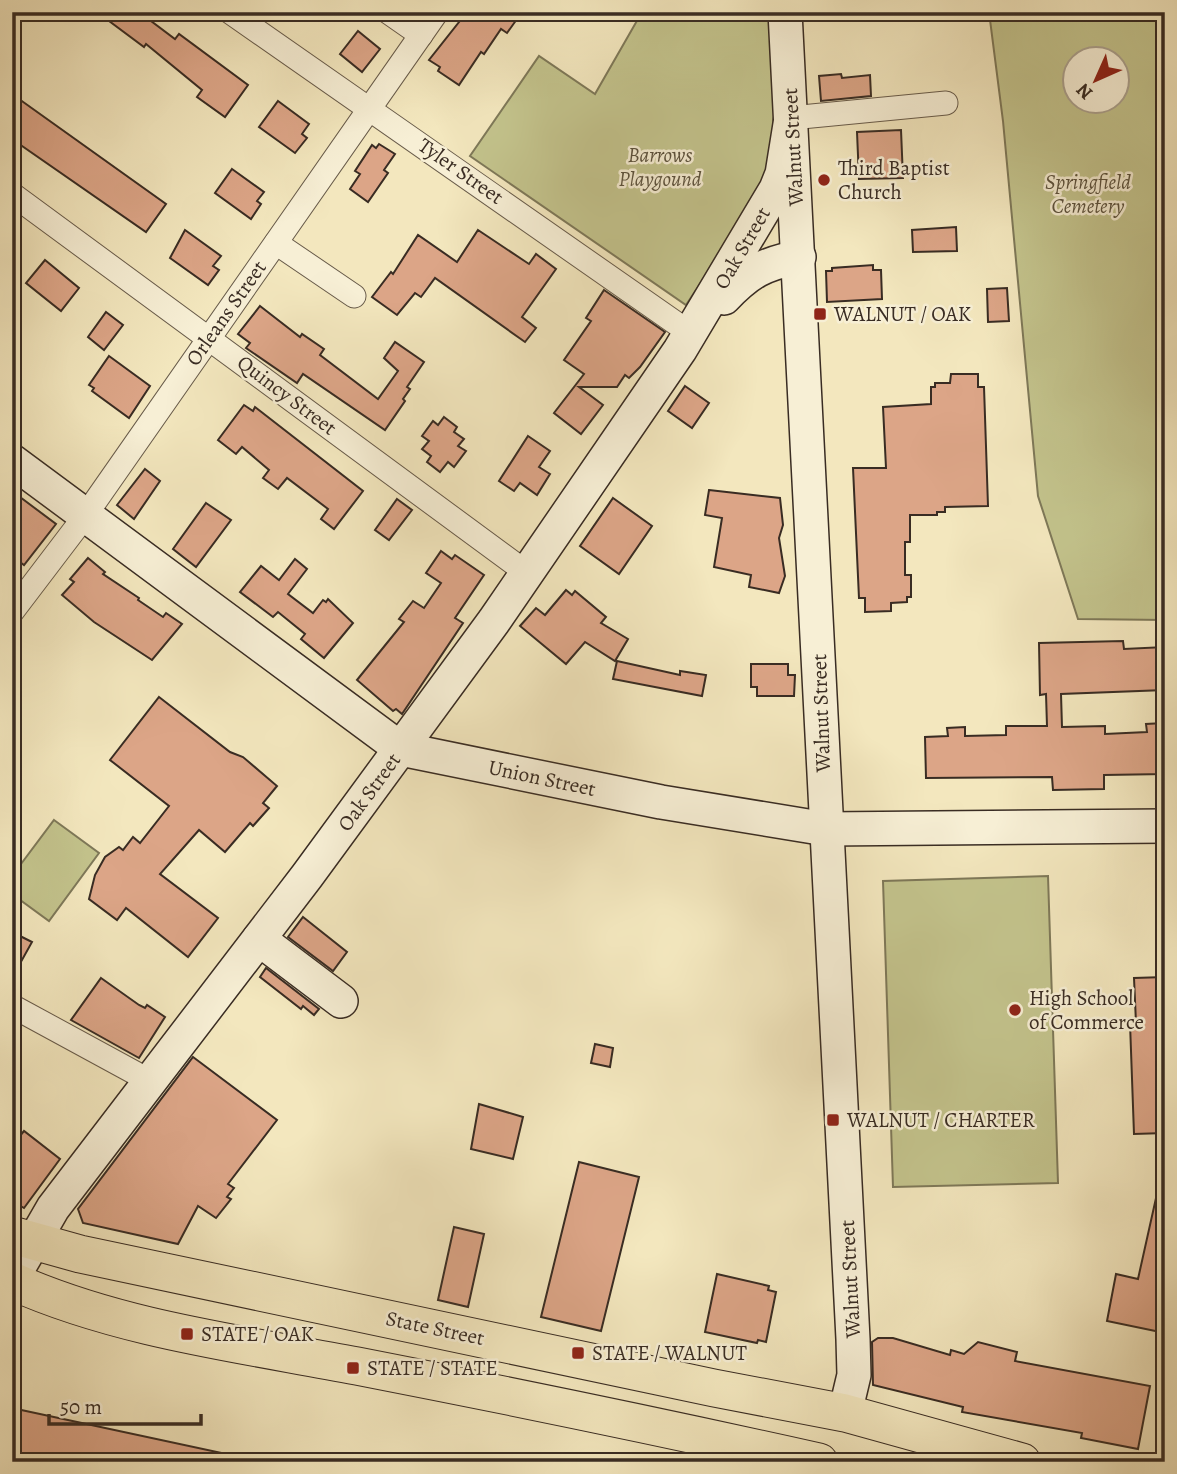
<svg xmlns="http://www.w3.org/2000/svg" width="1177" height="1474" font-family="Alegreya,serif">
<rect width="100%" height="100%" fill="#f3e7be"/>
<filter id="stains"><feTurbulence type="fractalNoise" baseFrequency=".00286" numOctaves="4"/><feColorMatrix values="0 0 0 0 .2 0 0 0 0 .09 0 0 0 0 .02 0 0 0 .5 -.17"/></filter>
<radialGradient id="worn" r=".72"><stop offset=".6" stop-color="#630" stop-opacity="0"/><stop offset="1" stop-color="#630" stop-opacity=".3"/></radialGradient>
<g fill="#c3c38c" stroke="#7e7858" stroke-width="2" fill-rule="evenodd">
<path d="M642,12H769L776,151L766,185L686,305L470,156L539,56L595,94Z"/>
<path d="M989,12H1165V620L1078,619L1038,496L1003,121ZM1076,60H1118V102H1076Z"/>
<path d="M54,820L99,853L49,921L12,894V876Z"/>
<path d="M1048,876L1058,1183L893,1187L883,881Z"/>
</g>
<g fill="#dca587" stroke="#392c23" stroke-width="2">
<path d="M97,12H139L175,39L179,34L248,85L225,117L197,97L202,90L146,44L144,47Z"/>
<path d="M467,12H522L507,33L501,29L484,54L481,52L459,85L438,71L440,67L429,60Z"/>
<path d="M358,31L380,49L362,72L340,54Z"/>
<path d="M841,74L842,78L870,75L871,96L821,101L819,76Z"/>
<path d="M12,94L166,204L146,232L12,139Z"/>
<path d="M278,101L309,124L302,134L307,138L295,153L259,127Z"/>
<path d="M901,130L903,178L859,179L857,132Z"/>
<path d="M379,144L395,154L384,170L388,173L368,202L350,189L360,174L355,171L372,145L376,148Z"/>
<path d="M232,169L264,192L257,201L261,204L251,219L215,193Z"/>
<path d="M956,227L957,251L913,252L912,230Z"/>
<path d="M185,230L221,256L213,266L219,270L208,285L170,258Z"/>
<path d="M478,230L529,264L536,254L556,269L522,317L536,328L525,342L435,278L421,297L415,293L397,315L372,297L391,272L393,274L418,235L457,262Z"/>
<path d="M45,260L79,288L61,311L26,283Z"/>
<path d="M873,265V270H881L882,299L827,302L826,271H832V268Z"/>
<path d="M1007,288L1009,321L988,322L987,289Z"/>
<path d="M604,290L665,332L640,367L629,378L625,375L617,387H579L603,405L581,434L554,413L584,374L564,360L591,321L586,318Z"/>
<path d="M260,306L300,337L302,334L324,349L320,355L378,399L398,371L384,358L395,342L424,362L407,387L410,389L403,399L405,401L385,430L303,374L297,383L246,348L250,343L238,334Z"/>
<path d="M106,312L123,325L104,350L88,337Z"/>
<path d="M109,356L150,386L129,418L92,391L94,388L89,385Z"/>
<path d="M951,374H978V387H984L988,506L945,507V512H937V515H910V542H905V575H911V597H907V602L891,603V611L865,612V598H859L853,468H886L883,407L931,404V387H935V383H950Z"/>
<path d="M685,386L709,403L692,428L668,411Z"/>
<path d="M244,405L253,411L255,407L363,491L334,529L321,519L328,509L287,478L278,489L263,478L269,470L242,447L236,454L218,440Z"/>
<path d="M444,417L457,427L454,432L464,439L458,446L466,451L454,467L448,462L440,472L427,462L431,456L422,449L429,441L422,436L433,421L438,425Z"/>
<path d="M528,436L550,451L539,467L550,474L537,495L520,483L514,491L499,481Z"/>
<path d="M145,469L160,481L134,519L117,505Z"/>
<path d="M709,490L780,498L783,525L779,538L785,576L779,593L749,587L751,575L714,567L722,518L705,515Z"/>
<path d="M12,491L56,524L24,565L12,556Z"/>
<path d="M613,498L652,526L619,574L580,546Z"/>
<path d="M397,499L412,510L389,540L375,530Z"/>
<path d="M206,503L231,520L196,567L173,549Z"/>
<path d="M441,551L452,559L455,555L484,575L455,618L463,623L402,714L396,709L393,711L357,680L404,622L399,619L413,601L424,608L441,583L426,573Z"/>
<path d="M88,558L105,572L103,574L139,598L138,600L163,617L166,613L182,624L152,660L94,622L62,595L74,582L70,579Z"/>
<path d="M295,559L307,569L288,594L313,613L323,600L326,602L328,599L353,623L324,658L301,639L305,634L278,612L273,617L240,592L261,566L279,580Z"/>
<path d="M566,590L572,595L575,591L606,617L601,623L628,639L615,661L585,642L566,664L520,626L536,608L545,615Z"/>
<path d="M1123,641L1124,649L1165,647V690L1061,694L1062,727L1105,726V734L1147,732L1146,724L1164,723L1165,774L1104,775V789L1053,790L1052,777L926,778L925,737L948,736L947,728L965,727V736L1006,735V726H1047L1046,694L1040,695L1039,643Z"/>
<path d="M617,661L680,675V671L706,675L702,696L613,679Z"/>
<path d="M751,664H788V675H795L794,696H757V687H751Z"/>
<path d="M159,697L230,752L243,757L277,786L263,803L269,808L253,826L250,823L225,852L199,830L160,874L218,918L188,957L126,908L117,920L89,899L95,875L105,857L119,847L123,850L133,837L140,843L169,806L110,760Z"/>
<path d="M303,917L347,952L333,971L288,937Z"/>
<path d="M16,934L32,942L12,978V945Z"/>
<path d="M266,968L319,1009L314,1015L303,1006L301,1009L260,977Z"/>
<path d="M1165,977V1133L1134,1134L1130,1023H1136L1134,978Z"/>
<path d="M101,978L139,1005L145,1008L147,1005L165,1017L139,1058L71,1020Z"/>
<path d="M595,1044L613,1048L610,1067L591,1063Z"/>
<path d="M193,1057L277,1120L228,1184L234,1188L227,1197L231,1199L216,1218L198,1206L178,1244L83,1223L78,1209Z"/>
<path d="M479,1104L523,1117L513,1159L471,1149Z"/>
<path d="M12,1131L19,1137L24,1131L60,1159L24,1208L12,1201Z"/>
<path d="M579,1162L639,1177L601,1331L541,1317Z"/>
<path d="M1158,1189L1165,1190V1333L1107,1321L1116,1274L1138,1279Z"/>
<path d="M454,1227L484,1234L468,1307L438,1300Z"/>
<path d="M717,1274L769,1286L768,1290L776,1292L766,1342L758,1340L757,1343L705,1332Z"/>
<path d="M878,1338H893L950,1355L951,1350L964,1354L978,1342L1017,1352L1015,1361L1150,1386L1138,1449L1081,1438L1082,1433L962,1412L963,1407L873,1385L872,1342Z"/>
<path d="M12,1408L231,1455L230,1462H12Z"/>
</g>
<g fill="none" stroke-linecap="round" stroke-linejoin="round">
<g stroke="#685b4a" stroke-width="25">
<g id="street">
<path d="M230,12L690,333"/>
<path d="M388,12L421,35"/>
<path d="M791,118L946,103"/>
<path d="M12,194L527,573"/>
<path d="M276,243L354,296"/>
<path d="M12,612L85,516L437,12"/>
<path d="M12,1006L150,1081"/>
</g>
</g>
<g stroke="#392c23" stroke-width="36">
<g id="secondary">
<path d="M785,12L853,1339L854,1375L845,1413"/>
<path d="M724,298C749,272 763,264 799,257"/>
<path d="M12,461L401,749L661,802L826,829L1165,826"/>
<path d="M259,939L341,1001"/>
<path d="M12,1279L53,1208L307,876L494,621L680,350L776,189L782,174L791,118"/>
</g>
</g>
<g stroke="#392c23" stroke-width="39">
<g id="primary">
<path d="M12,1235L80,1254L714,1388L845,1413L1022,1462"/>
<path d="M12,1281C119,1329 242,1344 357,1366C511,1396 666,1428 819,1462"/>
</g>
</g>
<use href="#street" stroke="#f7efd5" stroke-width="23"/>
<use href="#secondary" stroke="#f7efd5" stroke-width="33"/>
<use href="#primary" stroke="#f3e7be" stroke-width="37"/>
</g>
<g fill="#8f2418" stroke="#f7efd5" stroke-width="2.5">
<circle cx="824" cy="180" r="7"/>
<rect x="813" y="307" width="14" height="14" rx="3.5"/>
<circle cx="1015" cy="1010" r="7"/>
<rect x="826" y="1113" width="14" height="14" rx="3.5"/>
<rect x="180" y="1327" width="14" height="14" rx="3.5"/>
<rect x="571" y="1346" width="14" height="14" rx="3.5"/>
<rect x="346" y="1361" width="14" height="14" rx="3.5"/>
</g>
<g text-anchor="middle" stroke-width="5" stroke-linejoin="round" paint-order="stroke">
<g font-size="21" fill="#392c23" stroke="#f7efd5">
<text transform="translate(793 147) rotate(-93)" y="7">Walnut Street</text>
<text transform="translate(461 171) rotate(35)" y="7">Tyler Street</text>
<text transform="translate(742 248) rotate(-60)" y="7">Oak Street</text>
<text transform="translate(226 313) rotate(-55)" y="7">Orleans Street</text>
<text transform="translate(287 395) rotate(37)" y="7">Quincy Street</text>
<text transform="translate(821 713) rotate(-92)" y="7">Walnut Street</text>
<text transform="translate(542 778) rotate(12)" y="7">Union Street</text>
<text transform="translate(369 792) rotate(-54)" y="7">Oak Street</text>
<text transform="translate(850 1279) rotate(-93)" y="7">Walnut Street</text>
<text transform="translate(435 1328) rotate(12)" y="7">State Street</text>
</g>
<g font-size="21" font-style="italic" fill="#5c523d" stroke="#f7efd5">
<text x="660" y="162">Barrows<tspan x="660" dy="24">Playgound</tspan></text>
<text x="1088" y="189">Springfield<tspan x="1088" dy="24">Cemetery</tspan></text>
</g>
<g font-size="21" fill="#392c23" stroke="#f7efd5" text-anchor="start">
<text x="838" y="175">Third Baptist<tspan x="838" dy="24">Church</tspan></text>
<text x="834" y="321">WALNUT / OAK</text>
<text x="1029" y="1005">High School<tspan x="1029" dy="24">of Commerce</tspan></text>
<text x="847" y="1127">WALNUT / CHARTER</text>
<text x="201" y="1341">STATE / OAK</text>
<text x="592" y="1360">STATE / WALNUT</text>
<text x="367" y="1375">STATE / STATE</text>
</g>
</g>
<rect width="1177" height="1474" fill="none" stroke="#f3e7be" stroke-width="42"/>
<rect x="14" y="14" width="1149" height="1446" fill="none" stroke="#392c23" stroke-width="3.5"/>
<rect x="21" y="21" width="1135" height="1432" fill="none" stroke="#392c23" stroke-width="2"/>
<g transform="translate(1096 80) rotate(225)"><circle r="33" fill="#f7efd5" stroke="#aba18e" stroke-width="2"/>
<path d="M0-5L12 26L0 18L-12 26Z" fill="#8f2418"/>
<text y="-10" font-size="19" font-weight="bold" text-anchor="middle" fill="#392c23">N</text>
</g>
<path d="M49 1414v10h152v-10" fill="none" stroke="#392c23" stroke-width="3.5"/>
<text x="60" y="1414" font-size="21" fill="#392c23" stroke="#f7efd5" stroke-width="5" paint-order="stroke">50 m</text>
<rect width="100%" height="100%" filter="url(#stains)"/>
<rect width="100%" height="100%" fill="url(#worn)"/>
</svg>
